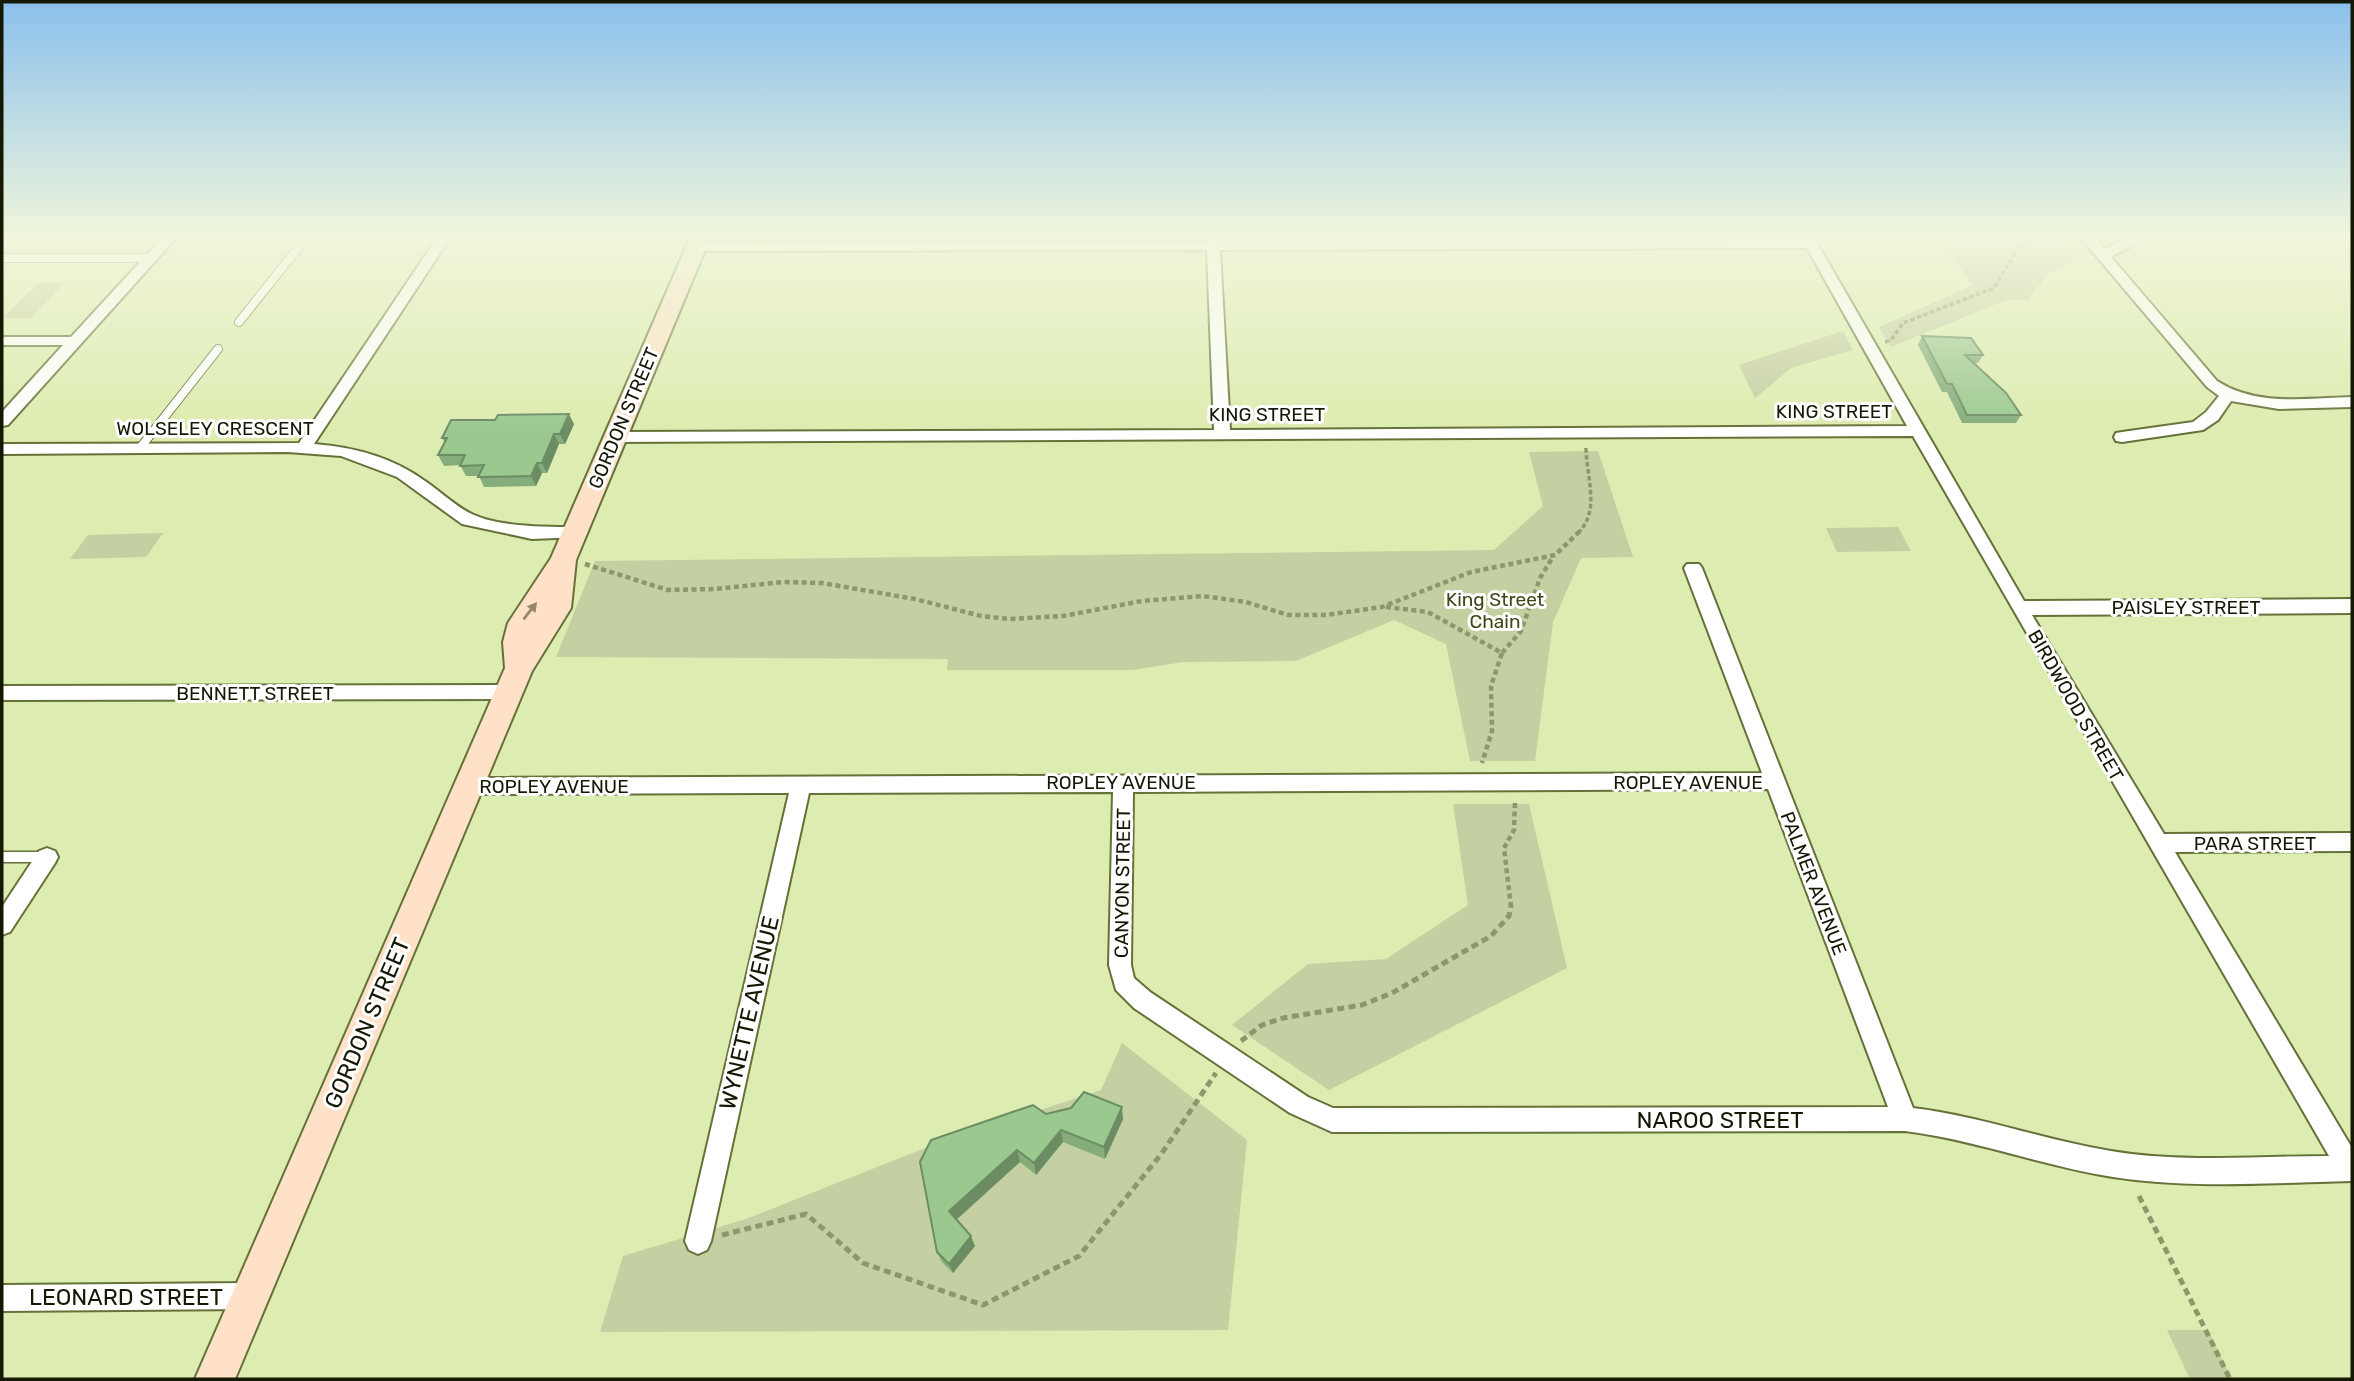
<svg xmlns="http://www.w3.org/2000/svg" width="2354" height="1381" font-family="Rubik,sans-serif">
<rect width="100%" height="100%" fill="#ddecb0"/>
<g fill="#c4cfa2">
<path d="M1939,238H2069L2084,253L2049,273L2028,300H2006L1891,347L1879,327L1973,285Z"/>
<path d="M38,283H65L31,318H3Z"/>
<path d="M1843,331L1853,350L1791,368L1755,398L1739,365Z"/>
<path d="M1598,451L1633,557L1581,558L1553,622L1535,761H1470L1446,644L1394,620L1296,661L1184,662L1132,670H947L948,659L556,657L595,561L1494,550L1543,506L1529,452Z"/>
<path d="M1898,527L1911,551L1837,552L1826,528Z"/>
<path d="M163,533L146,557L70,559L88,535Z"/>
<path d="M1453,804H1529L1567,968L1329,1090L1232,1025L1308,964L1386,959L1468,905Z"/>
<path d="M1122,1043L1247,1140L1228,1330L600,1332L623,1256L749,1218L925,1148L1101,1090Z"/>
<path d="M2167,1330H2208L2232,1379H2190Z"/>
</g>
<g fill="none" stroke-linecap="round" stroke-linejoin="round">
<g stroke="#657139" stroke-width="10">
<g id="lane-far1">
<path d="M2,240L4,238"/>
<path d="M2,258H150"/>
<path d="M239,322L306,238"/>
<path d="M140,448L218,349"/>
</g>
</g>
<g stroke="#657139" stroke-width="13">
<path id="lane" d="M2,857H47"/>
</g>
<g stroke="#657139" stroke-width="4">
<g id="street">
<path d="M162,238H176L8,425L2,426V412L63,345H2V337H71Z"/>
<path d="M437,238H450L314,444C354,447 392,457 425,481C440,491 457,508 474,515C501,527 545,527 575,527L581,529L584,533L581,537L532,539L462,524L397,477L341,456L288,452L2,454V444L299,443Z"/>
<path d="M1207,238H1219L1220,241L1802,240V238H1814L2024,601L2352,599V613L2032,615L2164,834L2352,833V851L2175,852L2352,1148V1181C2273,1183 2191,1189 2113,1177C2043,1166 1976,1140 1905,1131L1332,1132L1290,1113L1134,1008L1116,990L1109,965L1113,792L809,793L711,1241L707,1250L698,1254L689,1250L685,1241L789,793L468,794L461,792L458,786L461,780L468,778L1762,773L1684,568L1687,564H1699L1702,568L1913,1108C1980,1116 2044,1140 2111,1151C2183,1163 2256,1156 2329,1156L1913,436L615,442L607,437L615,432L1214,430L1207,250L696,251L689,247L696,243L1206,242ZM1807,248L1907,426L1230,430L1220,250ZM1768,789L1888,1107L1333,1108L1308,1097L1150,992L1134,978L1131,965L1133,792Z"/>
<path d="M2081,238H2095L2105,249L2127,238H2140L2139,242L2111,257L2217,381C2257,407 2307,398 2352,397V407L2279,409L2231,401L2218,420L2203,430L2122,442L2116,441L2114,437L2116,433L2122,432L2193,422L2206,412L2219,396L2207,387Z"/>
<path d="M509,685L516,687L519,692L516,697L509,699L2,700V686Z"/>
<path d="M47,848L55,851L58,857L55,863L10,932L2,935V907L39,851Z"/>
<path d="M251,1283L260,1287L264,1296L260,1305L251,1309L2,1311V1285Z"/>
</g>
</g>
<g stroke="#657139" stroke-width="4">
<path id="secondary" d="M690,238H710L576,560L571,608L532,671L235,1379H195L505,668L503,642L508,623L551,558Z"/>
</g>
<g stroke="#8d976b" stroke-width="3.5" stroke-dasharray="4.5 2.5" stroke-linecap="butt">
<path d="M1885,342L1891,340L1903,323L1994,288L2018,249L2031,238"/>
<path d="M1578,533C1601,511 1586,476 1586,447"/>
</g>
<g stroke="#8d976b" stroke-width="4.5" stroke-dasharray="5 3.5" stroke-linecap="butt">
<path d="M585,564L668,590L715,589L783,582L822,583L915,599L981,616L1009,619L1063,616L1142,601L1203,596L1246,602L1288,615H1326L1382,607L1471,572L1555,555L1580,531"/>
<path d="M1386,607L1428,612L1502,653L1491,686L1492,731L1482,763"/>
<path d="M1502,653L1521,631L1540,578L1554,555"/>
<path d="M1511,907L1504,848L1514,830L1515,802"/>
</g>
<g stroke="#8d976b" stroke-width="5" stroke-dasharray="7 4.5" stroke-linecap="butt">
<path d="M1241,1041L1262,1025L1283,1018L1362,1005L1392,993L1491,936L1509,916L1511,905"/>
<path d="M2139,1196L2230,1379"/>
<path d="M722,1235L806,1214L863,1263L983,1305L1079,1256L1162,1153L1216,1073"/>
</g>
<use href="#lane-far1" stroke="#fff" stroke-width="8"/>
<use href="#lane" stroke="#fff" stroke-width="10"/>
<use href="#street" fill="#fff" fill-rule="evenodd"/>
<use href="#secondary" fill="#fee1c7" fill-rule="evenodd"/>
</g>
<g fill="#85ac7b">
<path d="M1922,336L1983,355L1978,363H1974L2021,415L2016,423H1962L1947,392H1942L1918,345Z"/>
<path d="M574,424L565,444H559L547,473H542L536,486L484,487L479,476H466L460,465L444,466L438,455L445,443L442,438Z"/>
<path d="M1046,1114L1123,1119L1105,1159L1063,1142L1036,1175L1020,1162L956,1219L975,1246L953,1273L942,1262L937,1252L920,1162Z"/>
</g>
<g fill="#6c8c64">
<path d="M569,414L574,424L565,444L560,434Z"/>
<path d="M554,434L559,444L547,473L542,463Z"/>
<path d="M537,463L542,473L536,486L531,476Z"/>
<path d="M1122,1107L1123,1119L1105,1159L1104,1147Z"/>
<path d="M1061,1130L1063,1142L1036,1175L1034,1163Z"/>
<path d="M1017,1150L1020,1162L954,1222L949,1211Z"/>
<path d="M971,1236L975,1246L953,1273L949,1264Z"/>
</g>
<g fill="#9bc88f" stroke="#6c8c64" stroke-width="2">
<path d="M1922,336L1971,338L1983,355H1965L2006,393L2021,415H1967L1952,384H1947Z"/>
<path d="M569,414L560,434H554L542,463H537L531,476L478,477L484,465L460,466L465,455H438L447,438H442L451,420H495L498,415Z"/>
<path d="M1084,1092L1122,1107L1104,1147L1061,1130L1034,1163L1017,1150L949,1211L971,1236L949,1264L937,1252L920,1162L931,1140L1033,1105L1046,1114L1071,1108Z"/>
</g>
<defs><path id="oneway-solid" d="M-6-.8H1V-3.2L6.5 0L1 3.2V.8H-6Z" transform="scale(1.75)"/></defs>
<use fill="#95876f" href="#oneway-solid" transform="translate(530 611) rotate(-52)"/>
<linearGradient id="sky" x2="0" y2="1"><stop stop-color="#8bc0ed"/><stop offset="0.55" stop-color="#f0f6db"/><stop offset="1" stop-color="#f0f6db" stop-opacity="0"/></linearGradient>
<rect width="2354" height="431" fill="url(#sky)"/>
<g text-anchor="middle" stroke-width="6" stroke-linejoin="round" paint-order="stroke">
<g font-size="19" fill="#151904" stroke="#fff">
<text x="1834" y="418">KING STREET</text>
<text x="1267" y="421">KING STREET</text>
<text transform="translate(623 418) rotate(-67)" y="7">GORDON STREET</text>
<text x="215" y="435">WOLSELEY CRESCENT</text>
<text x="2186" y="614">PAISLEY STREET</text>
<text x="255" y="700">BENNETT STREET</text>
<text transform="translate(2076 705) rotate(60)" y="7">BIRDWOOD STREET</text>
<text x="1121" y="789">ROPLEY AVENUE</text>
<text x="1688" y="789">ROPLEY AVENUE</text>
<text x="554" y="793">ROPLEY AVENUE</text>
<text x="2255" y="850">PARA STREET</text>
<text transform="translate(1122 883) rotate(-89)" y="7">CANYON STREET</text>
<text transform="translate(1814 883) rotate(69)" y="7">PALMER AVENUE</text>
</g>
<g font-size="19" fill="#3e4716" stroke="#fff">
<text x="1495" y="606">King Street<tspan x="1495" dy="22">Chain</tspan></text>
</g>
<g font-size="23" fill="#151904" stroke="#fff">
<text transform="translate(749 1013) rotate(-77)" y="8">WYNETTE AVENUE</text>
<text transform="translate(367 1023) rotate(-67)" y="8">GORDON STREET</text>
<text x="1720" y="1128">NAROO STREET</text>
<text x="126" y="1305">LEONARD STREET</text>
</g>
</g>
<rect width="2354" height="1381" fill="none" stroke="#151904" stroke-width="7"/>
</svg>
